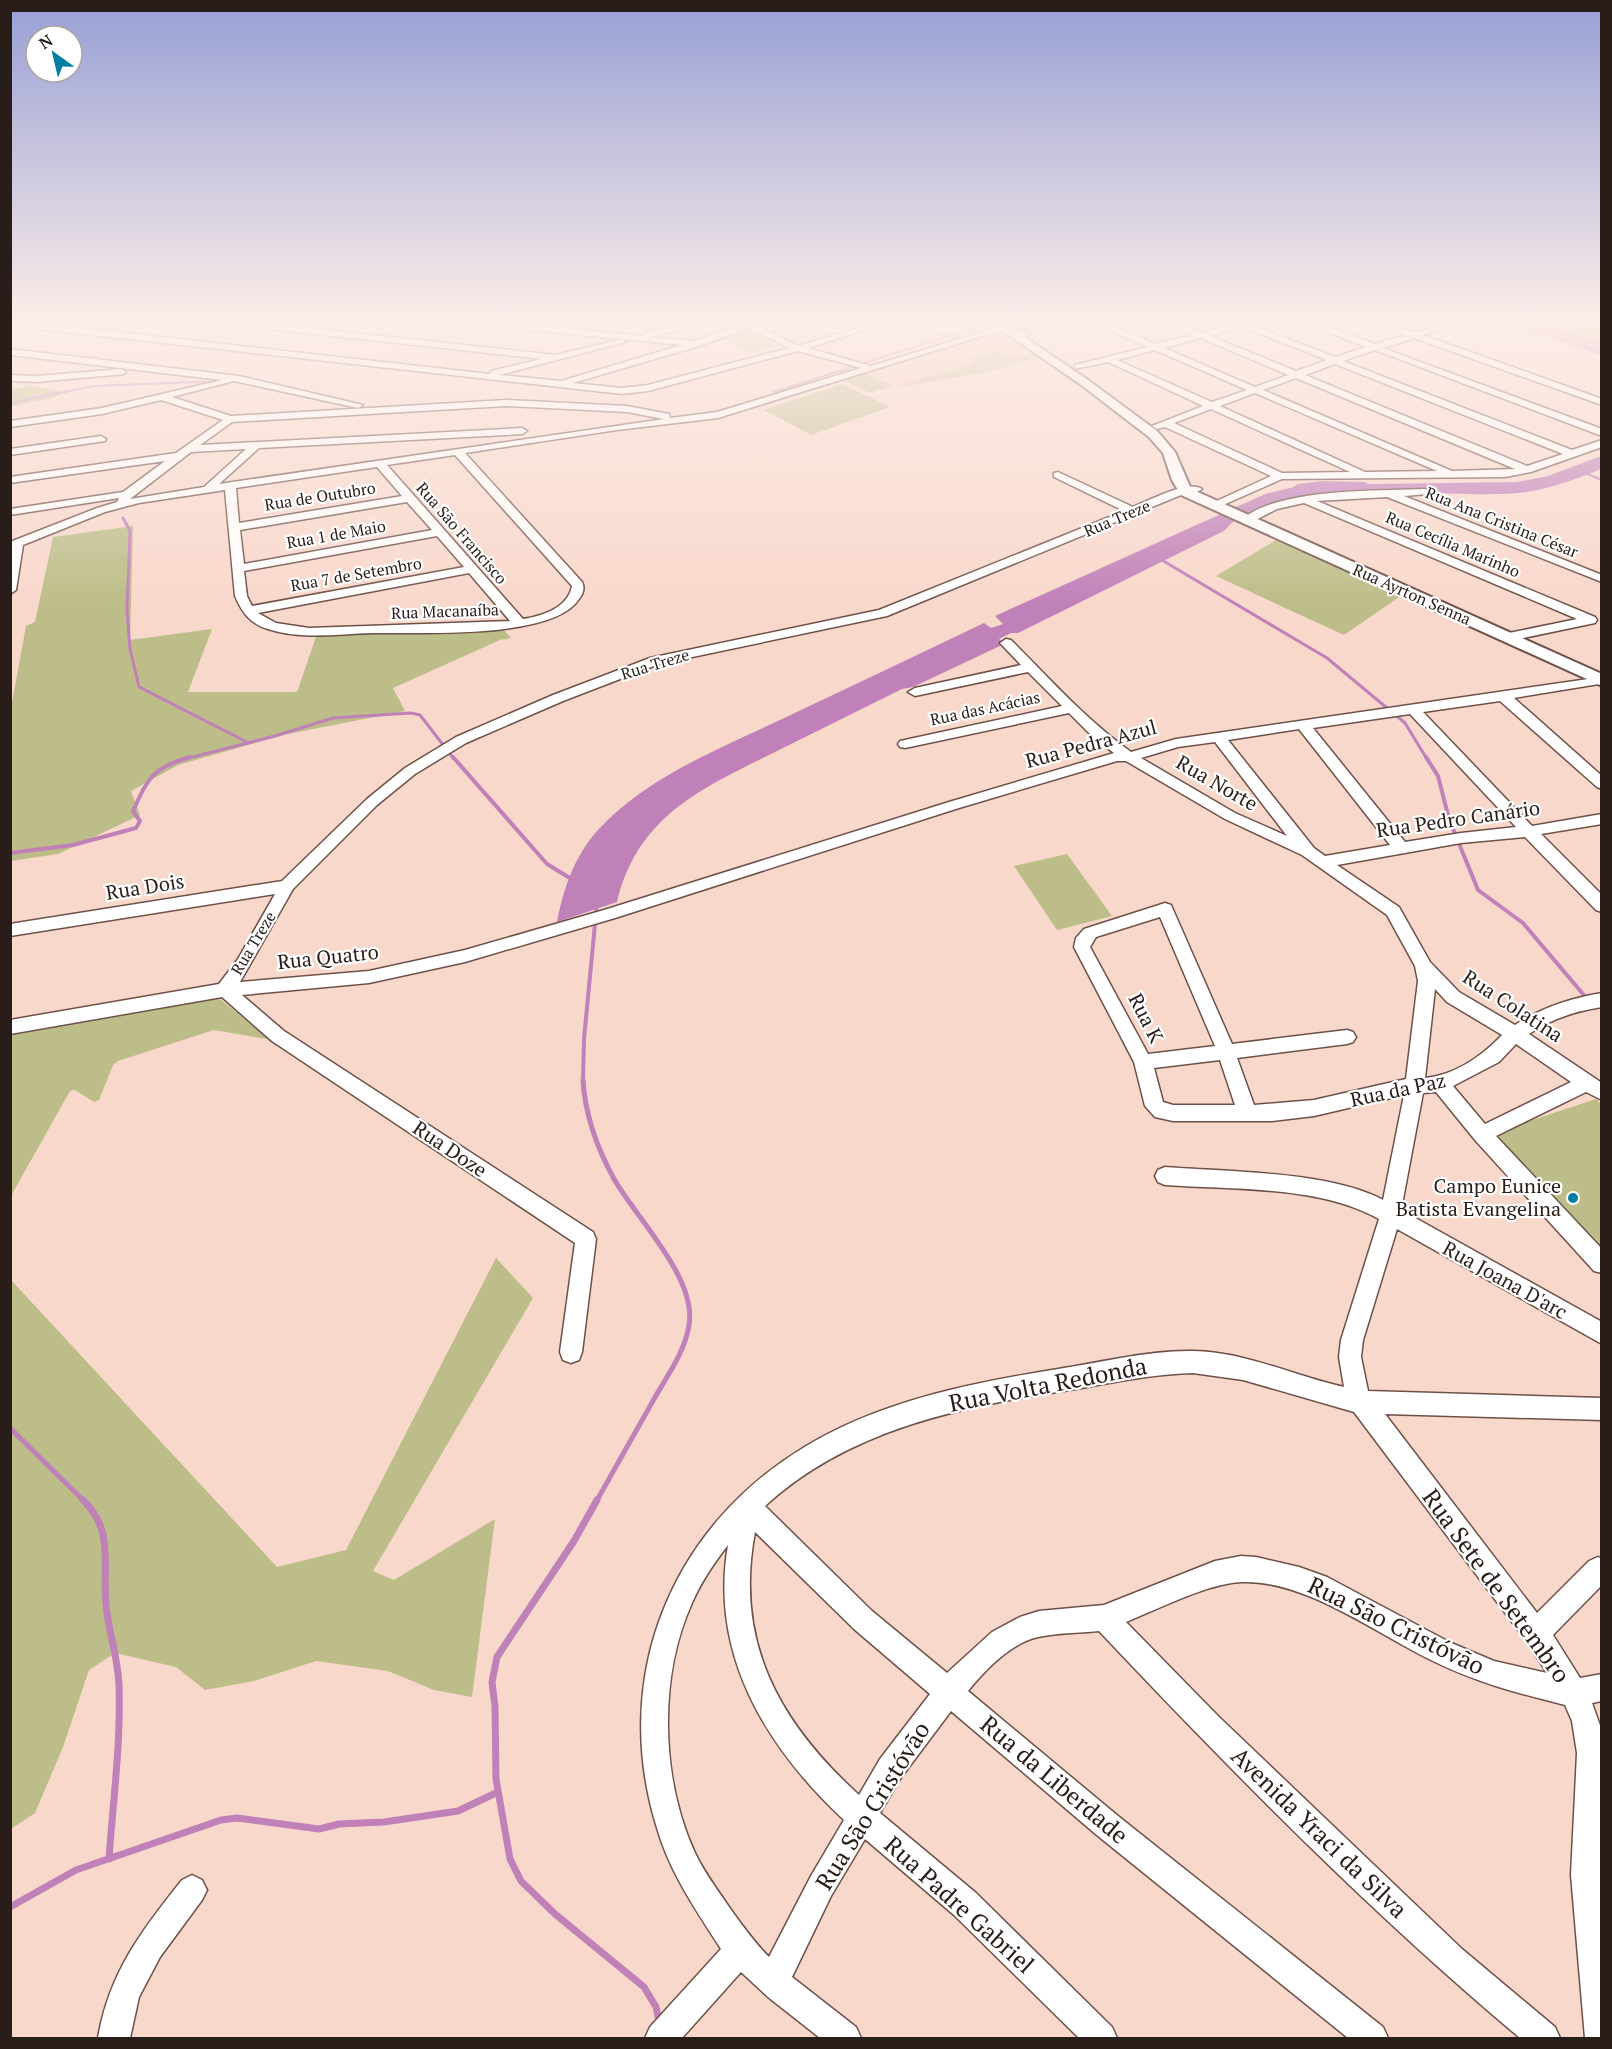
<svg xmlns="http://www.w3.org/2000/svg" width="1612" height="2049" font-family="'PT Serif',serif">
<rect width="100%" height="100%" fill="#f9d8cc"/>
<path fill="#f3cabc" d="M998,333H1005L1037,352L1034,358L984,373L898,388L893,386L870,393L842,380Z"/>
<g fill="#bcbd88">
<path d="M1535,320H1601V342Z"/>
<path d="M745,330L777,345L751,352L720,336Z"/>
<path d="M997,352L1013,359L1038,353L1034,358L984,373L896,387L974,363L969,360Z"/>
<path d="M864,373L893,386L870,393L842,380Z"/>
<path d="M843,384L890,407L811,435L764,410Z"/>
<path d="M30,386L59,391L60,394L53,398L11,406V389Z"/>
<path d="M133,526L130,640L212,629L188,692H297L317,634L492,628L503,629L511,638L500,640L393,688L405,711L283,735L178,765L131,791L140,815L58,854L11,861V708L26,626L35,622L53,537Z"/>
<path d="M1276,540L1402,595L1344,635L1216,576Z"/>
<path d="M1067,854L1112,916L1057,930L1014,866Z"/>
<path d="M217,997L272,1040L214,1030L118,1061L113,1065L99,1100L94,1102L75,1090L70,1091L12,1194L11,1193V1030Z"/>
<path d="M1596,1099L1601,1104V1260L1487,1135Z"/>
<path d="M496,1258L533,1298L373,1571L394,1580L495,1519L472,1697L434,1690L388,1671L316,1661L254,1681L205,1690L176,1667L115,1653L89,1670L63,1747L35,1813L11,1829V1280L277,1567L346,1550Z"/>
</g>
<g fill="#c080b8">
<path d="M1495,320H1535L1601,342V355Z"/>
<path d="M1601,456V469C1574,480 1547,490 1518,493C1443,500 1276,470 1224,531L1018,633H1011L999,639L1006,643L1002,645L913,687L902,689C861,709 820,730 779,750C705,787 638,814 617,902L557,922C563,890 574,857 597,831C646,777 717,750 782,719C850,687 917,655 984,623L991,628L1003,624L995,616L1265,494L1302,485L1517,482L1548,476Z"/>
</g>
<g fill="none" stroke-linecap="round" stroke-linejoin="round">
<g stroke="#c080b8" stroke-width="2">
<path d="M847,320L905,331L948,335"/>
<path d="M956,334L972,330"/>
<path d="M1393,351L1387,348L1474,320"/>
<path d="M774,392L958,333"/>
<path d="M10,403L94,386L222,381"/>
<path d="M1585,473L1602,480"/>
</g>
<g stroke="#c080b8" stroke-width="3">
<path d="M123,518L130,531L127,610L130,649L139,687L247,742"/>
<path d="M1160,559L1327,658L1405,723L1427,759"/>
<path d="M185,759L275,736L333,718L411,713L420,715L454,759"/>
</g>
<g stroke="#c080b8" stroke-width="4">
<path d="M453,757L547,864L573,880"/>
<path d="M1426,757L1438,776L1449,819L1478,890L1523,923L1588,1000"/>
<path d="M10,853L73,845L136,828L140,821L133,811C148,778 152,768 190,757"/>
<path d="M583,1081L584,1039L597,903"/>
</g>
<g stroke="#c080b8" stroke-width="5">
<path d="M583,1080C585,1115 597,1148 614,1179C637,1219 697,1278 689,1325C685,1352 667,1376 654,1399C635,1433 615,1468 596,1502"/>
<path d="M10,1428L85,1502"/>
</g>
<g stroke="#c080b8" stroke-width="7">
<path d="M83,1500C115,1531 102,1565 106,1604C108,1631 118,1657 119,1685C121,1743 113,1801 109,1859"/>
<path d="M597,1500L574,1541L497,1657L492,1682L495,1706L496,1779L510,1859L521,1881L555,1914L644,1987L656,2007L659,2021"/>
<path d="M10,1907L76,1870L221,1820L237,1818L319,1829L339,1824L384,1822L458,1811L498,1792"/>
</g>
<path fill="#c080b8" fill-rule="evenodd" d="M1322,481L1365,482L1370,485L1365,488L1322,487L1298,490L1293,487L1298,484Z"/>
<g stroke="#6d5148" stroke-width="3">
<g id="minor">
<path d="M10,320L490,374L491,371L541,359L214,323L210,320H234L556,355L622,339L626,342L499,375L561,381L682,345L458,323L454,320H480L564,328L565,325L589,320H602L571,329L644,336L645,333L699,320H712L711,322L651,337L695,341L743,324L737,320H747L762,327L792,320H805L768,331L798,346L884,320H896L808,348L871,366L998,327L1005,329L718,418L617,430L465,453L582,582C585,588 583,594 579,599C553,640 419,632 373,633C338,634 302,640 268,629C249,623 242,612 235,596L225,490L139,503L105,512L23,545L16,590L10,594V542L97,508L117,502L119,498L10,515V509L123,492L165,461L10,483V477L176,453L223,420L161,400L102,414L10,427V421L102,408L222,380L10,355V349L239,376L363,405L358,408L234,381L172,397L231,416L506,400L627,406L669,414L670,418L717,412L861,368L798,351L648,391L622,394L10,326ZM749,328L789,348L648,385L622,388L573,383L699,346ZM506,406L627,412L664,419L219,484L259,448L522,434L527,431L522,428L200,445L232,422ZM246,449L204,487L130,499L191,452ZM455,455L572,586C568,608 542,616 523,619L387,465ZM377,467L402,496L239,523L236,488ZM407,502L432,530L244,564L240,530ZM437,536L464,567L252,606L247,596L244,571ZM469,573L510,621L309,628L276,623L258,613Z"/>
<path d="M1009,320H1026L992,328L988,325Z"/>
<path d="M1088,320H1098L1156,344L1193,335L1160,320H1171L1202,333L1235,324L1228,320H1239L1335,357L1366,347L1298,320H1309L1375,344L1406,335L1369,320C1386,320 1399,331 1414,332C1427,332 1446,320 1464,320L1423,335L1602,399V405L1414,338L1383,348L1602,429V436L1375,350L1343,361L1572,450L1602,440V447L1531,472L1505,477L1282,479L1214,509L1210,508V504L1271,476L1165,427L1157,429L1152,426L1203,406L1108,362L1075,369V365L1147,347ZM1243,327L1327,360L1296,371L1210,336ZM1201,338L1288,375L1255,387L1164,348ZM1155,350L1247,390L1212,402L1117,360ZM1335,364L1563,454L1527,466L1305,375ZM1296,378L1515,469L1452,471L1263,390ZM1255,393L1437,471L1365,472L1220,406ZM1211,409L1350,472L1282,473L1174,423Z"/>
<path d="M121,369L126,372L124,374L37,382L10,381V375L37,376Z"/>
<path d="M101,436L106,439L105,441L10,455V449Z"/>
<path d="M1058,472L1133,507C1148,501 1189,479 1202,489L1197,492L1186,493L887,616L659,664L563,701L466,743L415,774L377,805L293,889L240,982L369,971L465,950L604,910L949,802L1114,753L1096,740L1069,713L905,748L900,747L898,744L900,741L1062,706L1028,672L915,696L908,692L915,688L1021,665L1000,643L1006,639L1011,640C1049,678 1086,720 1131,752L1176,739L1602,677V683L1599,684L1514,698L1602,776V789L1597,787L1500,701L1423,712L1532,826L1602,814V824L1541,834L1602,895V912L1596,910L1525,837L1461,843L1337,865L1399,907L1430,962L1459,992L1515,1025C1541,1008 1571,998 1602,993V1007C1576,1011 1551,1019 1529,1034L1602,1083V1100L1586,1092L1496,1136L1602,1249V1273L1594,1271L1475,1140L1436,1092L1423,1093L1401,1210L1602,1322V1344L1397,1229L1363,1340L1361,1357L1368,1391L1602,1398V1420L1385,1414L1537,1613L1589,1561L1598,1557L1602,1559V1585L1553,1635L1580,1678L1602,1674V1701L1592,1703L1602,1731V2038H1585L1571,1875L1577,1753L1572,1721L1565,1705C1517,1693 1475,1682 1431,1660C1375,1633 1306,1580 1242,1582C1209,1583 1158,1609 1126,1622L1219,1717L1462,1949L1555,2027L1560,2038H1520C1371,1913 1233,1773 1099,1631C1079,1633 1057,1633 1038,1637C1011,1643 985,1670 968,1691L1118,1816L1383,2027L1388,2038H1348L1098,1836L951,1711L900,1779L880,1813L976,1893L1112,2027L1117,2038H1079L954,1915L865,1839L831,1896L792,1977L856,2027L861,2038H820L768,1997L741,1972L682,2038H645L650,2027L721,1949C696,1910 670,1873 657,1828C610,1678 670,1529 803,1448C879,1401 971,1383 1058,1369C1103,1362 1149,1350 1194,1351C1246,1352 1294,1376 1344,1387L1339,1357L1341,1340L1379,1219C1319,1185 1232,1190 1165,1185L1158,1182L1155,1176L1158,1170L1165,1167C1226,1172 1329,1171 1383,1200L1404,1095L1314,1116L1272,1121H1173L1155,1117L1145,1106L1134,1062L1074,947L1076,938L1084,929L1165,903L1171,905L1232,1044L1347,1030L1353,1032L1356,1037L1353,1042L1347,1044L1237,1058L1254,1105L1314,1100L1406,1079L1418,981L1415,966L1387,915L1302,855L1225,819L1126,761H1117L959,808L615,918L465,962L369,983L242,995L284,1031L593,1232L596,1239L582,1352L579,1360L571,1363L563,1360L560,1352L575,1243L272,1041L222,997L10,1034V1020L219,984L238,959L275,894L10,936V924L282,881L367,799L405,768L456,737L553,695L650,658L879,610L1124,511L1054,477V473ZM1410,714L1516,827L1461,833L1405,842L1313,728ZM1299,729L1390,845L1325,856L1314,848L1228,740ZM1215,742L1287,836L1235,813L1141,758L1178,747ZM1160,917L1215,1046L1148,1054L1090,947L1096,937ZM1435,989L1447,1002L1502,1035C1482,1056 1455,1075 1425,1078ZM1516,1044L1571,1082L1485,1124L1453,1086L1499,1062ZM1220,1060L1235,1105H1173L1163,1102L1154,1068ZM1193,1373L1243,1380L1354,1412L1527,1642L1547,1673L1494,1661L1449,1642L1327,1577L1299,1567L1256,1557L1241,1556L1215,1561L1104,1605L1039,1611L1020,1617L992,1632L947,1673L872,1611L765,1506C850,1428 965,1406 1076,1389C1115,1382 1153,1374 1193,1373ZM755,1532L854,1629L930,1694L880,1759L859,1795C779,1722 734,1642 755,1532ZM728,1545C709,1655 767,1748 844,1820L811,1876L769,1957C753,1941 742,1925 729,1907C717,1889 704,1872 695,1853C661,1779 658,1678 692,1603C701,1582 714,1563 728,1545Z"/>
<path d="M1424,489L1428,490V494L1404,496L1602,575V582L1387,497L1317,501L1595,617L1597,620L1595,623L1509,641L1504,640L1503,637L1504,634L1577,619L1304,503L1277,509L1250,523L1246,524L1240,521C1274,488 1377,491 1424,489Z"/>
<path d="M192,1875L202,1880L207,1890L202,1900L160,1957L139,1997L130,2038H98C109,1973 142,1930 182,1880Z"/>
</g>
</g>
<g stroke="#6d5148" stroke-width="4">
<path id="major" d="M976,320H989L1028,333L1029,335L1026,338L1088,380L1157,431L1175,452L1191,489L1602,674V686L1181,495L1172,480L1163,453L1149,437L1080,384L1006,333Z"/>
</g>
<use href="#minor" fill="#fff" fill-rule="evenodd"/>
<use href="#major" fill="#fff" fill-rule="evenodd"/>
</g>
<linearGradient id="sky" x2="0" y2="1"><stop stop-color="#989fd5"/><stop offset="0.53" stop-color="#fcede8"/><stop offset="1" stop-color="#fcede8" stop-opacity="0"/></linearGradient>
<rect width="1612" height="607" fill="url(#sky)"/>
<circle fill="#007da3" stroke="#fff" stroke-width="2" cx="1573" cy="1198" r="6"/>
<g text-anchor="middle" stroke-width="4.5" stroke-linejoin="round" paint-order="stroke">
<g font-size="16" fill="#291d19" stroke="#fff">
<text transform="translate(320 496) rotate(-9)" y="6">Rua de Outubro</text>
<text transform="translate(1117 518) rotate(-23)" y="6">Rua Treze</text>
<text transform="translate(1502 522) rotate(22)" y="6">Rua Ana Cristina César</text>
<text transform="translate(462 533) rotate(49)" y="6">Rua São Francisco</text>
<text transform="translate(336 534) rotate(-10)" y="6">Rua 1 de Maio</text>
<text transform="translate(1453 544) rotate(23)" y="6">Rua Cecília Marinho</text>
<text transform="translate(356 574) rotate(-10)" y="6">Rua 7 de Setembro</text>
<text transform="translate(1412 594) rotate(24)" y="6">Rua Ayrton Senna</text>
<text transform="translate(445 611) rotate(-2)" y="6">Rua Macanaíba</text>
<text transform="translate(655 664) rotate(-17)" y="6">Rua Treze</text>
<text transform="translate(985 708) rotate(-12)" y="6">Rua das Acácias</text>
<text transform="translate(253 943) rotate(-59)" y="6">Rua Treze</text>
</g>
<g font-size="20" fill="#291d19" stroke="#fff">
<text transform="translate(1091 744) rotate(-15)" y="7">Rua Pedra Azul</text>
<text transform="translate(1217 783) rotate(30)" y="7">Rua Norte</text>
<text transform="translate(1458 819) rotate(-8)" y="7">Rua Pedro Canário</text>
<text transform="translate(145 887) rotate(-9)" y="7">Rua Dois</text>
<text transform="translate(328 957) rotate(-6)" y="7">Rua Quatro</text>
<text transform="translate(1513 1006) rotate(33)" y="7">Rua Colatina</text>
<text transform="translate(1146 1018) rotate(63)" y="7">Rua K</text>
<text transform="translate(1398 1090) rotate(-12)" y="7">Rua da Paz</text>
<text transform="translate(450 1149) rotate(34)" y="7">Rua Doze</text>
<text transform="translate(1505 1280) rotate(29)" y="7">Rua Joana D'arc</text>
</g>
<g font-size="20" fill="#291d19" stroke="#fff" text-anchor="end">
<text x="1561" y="1193">Campo Eunice<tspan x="1561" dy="23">Batista Evangelina</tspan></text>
</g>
<g font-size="24" fill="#291d19" stroke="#fff">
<text transform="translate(1048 1385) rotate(-11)" y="8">Rua Volta Redonda</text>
<text transform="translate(1496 1586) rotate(54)" y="8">Rua Sete de Setembro</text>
<text transform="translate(1396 1626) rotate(26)" y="8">Rua São Cristóvão</text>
<text transform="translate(1054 1780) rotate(40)" y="8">Rua da Liberdade</text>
<text transform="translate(873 1806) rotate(-58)" y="8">Rua São Cristóvão</text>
<text transform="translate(1319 1833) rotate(44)" y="8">Avenida Yraci da Silva</text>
<text transform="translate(959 1905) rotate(42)" y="8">Rua Padre Gabriel</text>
</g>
</g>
<rect width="1612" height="2049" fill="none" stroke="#291d19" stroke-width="24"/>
<g transform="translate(54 54) rotate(326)"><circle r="28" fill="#ffffff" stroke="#a9a5a3" stroke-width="1.5"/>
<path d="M0-4.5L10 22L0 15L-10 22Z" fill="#007da3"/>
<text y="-9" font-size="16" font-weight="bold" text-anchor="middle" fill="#291d19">N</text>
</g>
</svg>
